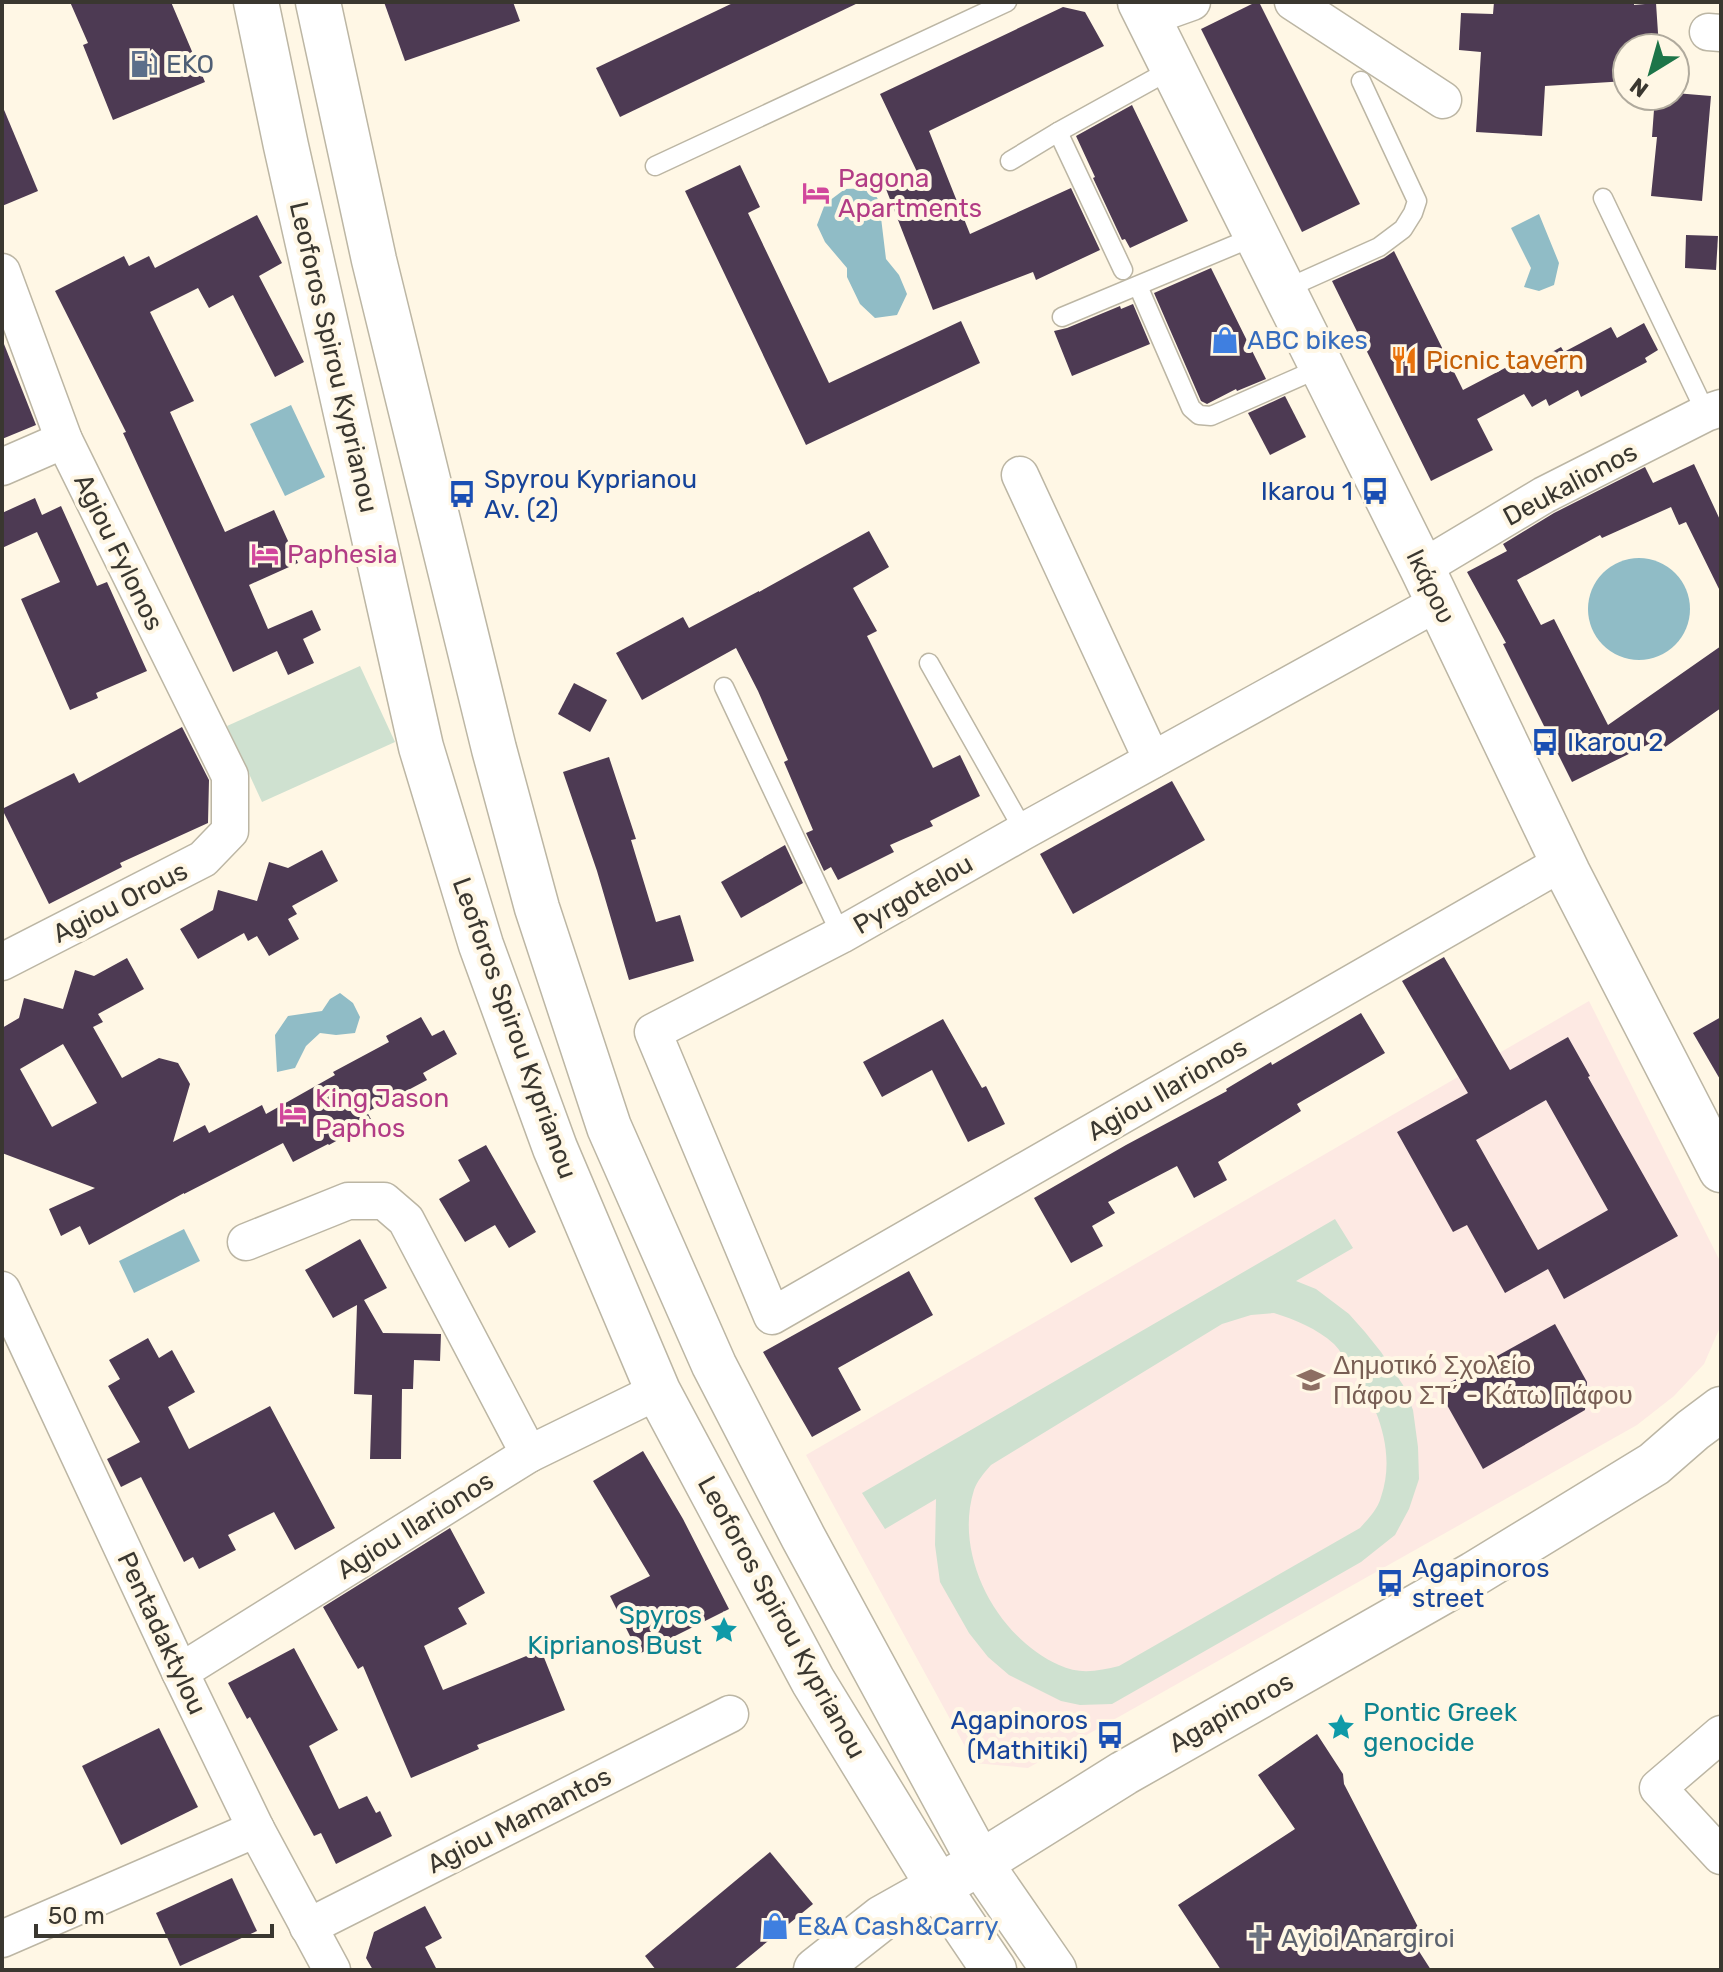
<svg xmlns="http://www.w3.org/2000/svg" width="1723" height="1972" font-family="Rubik,sans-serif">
<rect width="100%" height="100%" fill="#fff7e5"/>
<path fill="#fde9e3" d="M1589,1001L1721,1263V1325L1704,1364L1674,1396L1637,1425L1028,1768L974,1763L806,1455Z"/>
<g fill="#cfe1d0" fill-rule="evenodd">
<path d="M360,666L395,742L262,802L227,726Z"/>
<path d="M1335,1219L1353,1248L1296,1281L1316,1289L1349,1314L1365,1332L1381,1352L1403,1385L1413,1410L1418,1447L1419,1479L1409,1509L1395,1535L1361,1562L1112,1704L1080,1705L1061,1701L1009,1675L988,1657L969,1633L940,1582L935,1545L936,1499L885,1529L862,1493ZM1274,1313C1296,1320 1316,1328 1334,1344C1340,1350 1344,1358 1349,1364C1376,1402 1397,1450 1381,1497C1378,1509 1368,1519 1360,1528L1119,1666C1099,1671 1079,1675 1059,1665C998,1638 953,1556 974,1490C977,1481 984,1473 991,1465L1222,1324L1251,1315Z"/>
</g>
<g fill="#90bcc6">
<path d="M871,188L879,201L886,259L899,275L907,294L897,315L875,318L860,304L847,277V268L825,242L817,225L825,204L845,189Z"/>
<path d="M1539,214L1559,263L1554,285L1539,291L1524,287L1531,268L1511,228Z"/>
<path d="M291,405L325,477L285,496L250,424Z"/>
<circle cx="1639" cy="609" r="51"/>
<path d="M340,993L353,1003L360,1017L355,1033L336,1035L320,1033L306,1046L295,1068L277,1072L275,1035L288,1016L322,1011L330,999Z"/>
<path d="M184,1229L200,1261L134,1293L119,1261Z"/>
</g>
<g fill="#4d3a53" fill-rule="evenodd">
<path d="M70,2H171L205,82L113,120L83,45L88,43Z"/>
<path d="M384,2H513L520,21L405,61Z"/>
<path d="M735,2H860L620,117L596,68Z"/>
<path d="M1256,2H1259L1360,204L1302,232L1201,29Z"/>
<path d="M1494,2H1634V5L1656,3L1659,48H1627V81L1545,86L1542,136L1476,132L1481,52L1459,50L1461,13L1493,14Z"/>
<path d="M1063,7L1085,12L1104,46L929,131L970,234L1071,188L1100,250L1036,280L1033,272L933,310L886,189L919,176L880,94Z"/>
<path d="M1675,93L1711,96L1702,201L1651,196L1657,137H1652L1655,96H1675Z"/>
<path d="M2,105L38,191L2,206Z"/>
<path d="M1132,105L1188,221L1130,248L1125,239L1122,240L1093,178L1095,177L1076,136Z"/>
<path d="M740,165L760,207L748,213L829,383L961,321L980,363L806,445L685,191Z"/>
<path d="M257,215L282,263L259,276L304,362L275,377L233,295L209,308L198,288L150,312L194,401L170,412L225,532L274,510L298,563L249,585L268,629L312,610L321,630L303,639L314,663L288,675L277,651L233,672L123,433L126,432L55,291L124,256L129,266L149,256L155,268Z"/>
<path d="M1686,235L1718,236L1716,270L1685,268Z"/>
<path d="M1394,251L1463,390L1528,356L1532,363L1561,347L1564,352L1611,327L1617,338L1644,323L1658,350L1645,358L1647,362L1581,397L1578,390L1549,406L1546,399L1532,407L1524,394L1477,419L1493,450L1431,481L1332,281L1384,258Z"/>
<path d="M1211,268L1266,379L1237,391L1236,389L1207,404L1201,401L1154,293Z"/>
<path d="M1133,304L1150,344L1072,376L1054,331L1067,328L1120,306L1121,309Z"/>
<path d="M2,339L36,425L2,439Z"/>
<path d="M1285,396L1306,437L1270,455L1248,413Z"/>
<path d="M1694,464L1721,522V593L1686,522L1679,525L1671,507L1602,538L1600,535L1517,580L1541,625L1554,619L1608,725L1721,646V708L1658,752L1651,743L1572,782L1503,644L1506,643L1467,572L1507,551L1503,544L1554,513L1645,467L1653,483Z"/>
<path d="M35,498L42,515L61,506L97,586L107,582L147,671L96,693L98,698L70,710L21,599L60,582L37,532L2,548V513Z"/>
<path d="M869,531L889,567L853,588L877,631L867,636L933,768L960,755L980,796L930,821L933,826L890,845L894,852L838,880L831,867L824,871L806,833L813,830L784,762L788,760L758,691L736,648L642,700L616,653L683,617L689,628L759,591V592Z"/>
<path d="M574,683L607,700L590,732L558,714Z"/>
<path d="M182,727L209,780L208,823L120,863L122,867L49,904L2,809L74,773L79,783Z"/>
<path d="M609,757L636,839L631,840L656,922L680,915L694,961L629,980L597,871L563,772Z"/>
<path d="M1172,781L1205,840L1073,914L1040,854Z"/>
<path d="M785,845L803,883L741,918L721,882Z"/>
<path d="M322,850L338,881L292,906L297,914L288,919L299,939L269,956L257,936L248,941L244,933L198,959L180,929L213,910L218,890L257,901L269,862L288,868Z"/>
<path d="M1444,957L1510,1070L1568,1037L1590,1076L1588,1077L1678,1236L1564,1299L1548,1269L1505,1293L1467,1225L1453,1232L1397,1132L1468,1093L1402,981ZM1546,1100L1608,1210L1538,1250L1476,1140Z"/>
<path d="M127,958L144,989L98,1014L103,1022L93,1027L122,1078L159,1058L178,1063L190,1084L173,1142L205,1125L209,1133L262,1105L266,1114L335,1075L333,1072L389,1042L386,1036L421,1017L432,1036L444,1030L457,1054L423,1073L427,1080L367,1112L372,1121L329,1145L328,1144L293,1162L283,1143L184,1194V1193L89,1245L80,1226L61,1236L49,1209L95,1188L2,1153V1028L19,1018L24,998L63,1009L75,970L94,976ZM63,1044L97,1103L52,1127L20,1069Z"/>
<path d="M1361,1013L1385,1053L1297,1104L1301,1111L1218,1162L1227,1180L1194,1198L1177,1166L1108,1202L1115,1213L1092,1226L1103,1246L1071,1263L1034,1198L1126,1145L1227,1091L1226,1089L1271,1062L1272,1065Z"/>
<path d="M1721,1017V1081L1693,1033Z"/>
<path d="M943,1019L982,1088L986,1086L1005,1124L968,1142L932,1070L882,1097L863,1062Z"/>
<path d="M486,1145L536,1232L509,1248L495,1225L465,1242L439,1199L470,1181L458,1160Z"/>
<path d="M360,1239L387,1288L364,1300L383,1333L441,1334L440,1361L414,1360L413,1389H402L401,1459H370L372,1395L354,1394L357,1305L333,1318L305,1270Z"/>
<path d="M909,1271L933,1315L838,1368L861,1410L812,1437L763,1352Z"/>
<path d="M1555,1324L1587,1382L1585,1410L1483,1469L1438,1389Z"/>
<path d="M148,1338L159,1358L172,1350L195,1392L168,1407L189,1449L270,1406L335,1528L295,1550L274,1512L228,1535L236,1550L199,1569L193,1557L184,1562L141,1477L121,1487L107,1459L140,1442L108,1386L120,1379L109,1360Z"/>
<path d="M643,1451L683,1519L729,1609L639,1654L610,1596L650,1576L593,1481Z"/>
<path d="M450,1528L485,1593L458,1608L467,1624L424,1646L443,1690L541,1650L565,1710L477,1745L479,1749L411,1778L363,1666L358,1669L323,1607Z"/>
<path d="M294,1648L338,1730L309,1746L339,1809L367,1796L376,1813L380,1811L392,1836L336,1864L321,1833L314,1836L250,1717L247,1719L228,1683Z"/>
<path d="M159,1728L198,1807L121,1845L82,1766Z"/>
<path d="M1317,1734L1343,1774L1344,1784L1418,1927L1415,1945L1431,1970H1221L1178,1905L1295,1829L1258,1775Z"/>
<path d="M770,1852L813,1904L733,1970H656L645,1956Z"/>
<path d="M232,1878L257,1931L180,1966L156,1913Z"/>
<path d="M425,1906L442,1938L425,1947L437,1970H373L366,1958L374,1932Z"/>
</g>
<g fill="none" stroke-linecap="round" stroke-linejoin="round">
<g stroke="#bcb6a4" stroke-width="21">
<g id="service">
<path d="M1058,132L1123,270"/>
<path d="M1010,161L1058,132L1172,69"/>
<path d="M655,166L1007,2"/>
<path d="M1603,198L1706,413"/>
<path d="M1138,286L1191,408L1199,415L1211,416L1322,367"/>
<path d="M1283,290L1379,247L1403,229L1413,213L1417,201L1361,81"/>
<path d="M1062,317L1256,236"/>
<path d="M929,663L1024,831"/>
<path d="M724,687L841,935"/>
</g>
</g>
<g stroke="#bcb6a4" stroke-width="39">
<g id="minor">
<path d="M1293,2L1443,100"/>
<path d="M1147,18L1192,2"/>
<path d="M1708,32L1721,33"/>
<path d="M2,272L64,440L230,776V831L203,859L2,962"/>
<path d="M2,467L64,440"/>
<path d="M1020,475L1152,760"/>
<path d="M1422,568L1544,495L1706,413L1721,408"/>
<path d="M1439,602L1024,831L841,935L653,1032L772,1316L1563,862"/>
<path d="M246,1242L348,1201H384L406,1220L529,1454"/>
<path d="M2,1290L180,1672L256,1829L332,1970"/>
<path d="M180,1672L529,1454L658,1391"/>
<path d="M1721,1734L1658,1788L1721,1856"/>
<path d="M308,1927L730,1714"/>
<path d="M2,1939L256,1829"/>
</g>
</g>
<g stroke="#bcb6a4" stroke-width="47">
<g id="tertiary">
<path d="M1140,2L1422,568L1568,873L1721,1170"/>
<path d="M980,1863L1124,1773L1474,1574L1654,1464L1693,1430L1721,1409"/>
</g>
</g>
<g stroke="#bcb6a4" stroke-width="47">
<g id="secondary">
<path d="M256,2L286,146L421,747L481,945L555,1148L658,1391L813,1681L950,1905L994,1970"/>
<path d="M318,2L374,260L494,749L537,908L609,1127L714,1365L803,1537L980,1863L1054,1970"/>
<path d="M816,1970L882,1918L964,1872"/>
</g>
</g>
<use href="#service" stroke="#fff" stroke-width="18"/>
<use href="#minor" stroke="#fff" stroke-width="36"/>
<use href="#tertiary" stroke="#fff" stroke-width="44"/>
<use href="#secondary" stroke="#fff" stroke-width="44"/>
</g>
<defs>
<g id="fuel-bare" transform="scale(2.16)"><path d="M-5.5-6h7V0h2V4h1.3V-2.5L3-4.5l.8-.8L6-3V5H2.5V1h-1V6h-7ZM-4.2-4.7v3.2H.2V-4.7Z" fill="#5c6f8a" stroke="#fff7e5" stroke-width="2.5" paint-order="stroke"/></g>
<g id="hotel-bare" transform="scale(2.16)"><path d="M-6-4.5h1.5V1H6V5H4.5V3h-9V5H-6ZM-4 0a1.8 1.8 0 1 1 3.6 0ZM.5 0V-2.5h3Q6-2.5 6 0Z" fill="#d1479c" stroke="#fff7e5" stroke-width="2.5" paint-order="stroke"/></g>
<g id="shop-bare" transform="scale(2.16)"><path d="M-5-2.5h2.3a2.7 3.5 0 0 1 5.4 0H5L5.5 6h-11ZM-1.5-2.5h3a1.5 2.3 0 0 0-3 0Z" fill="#3f7fe0" stroke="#fff7e5" stroke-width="2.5" paint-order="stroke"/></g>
<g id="restaurant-bare" transform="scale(2.16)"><path d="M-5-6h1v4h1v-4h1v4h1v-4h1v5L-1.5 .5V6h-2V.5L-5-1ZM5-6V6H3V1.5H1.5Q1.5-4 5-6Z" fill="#e8710a" stroke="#fff7e5" stroke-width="2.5" paint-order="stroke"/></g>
<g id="bus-bare" transform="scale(2.16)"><path d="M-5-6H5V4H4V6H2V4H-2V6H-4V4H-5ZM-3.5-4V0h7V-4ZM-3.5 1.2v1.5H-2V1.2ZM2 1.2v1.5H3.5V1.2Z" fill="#1a4fb4" stroke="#fff7e5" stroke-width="2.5" paint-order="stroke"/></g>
<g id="school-bare" transform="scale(2.16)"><path d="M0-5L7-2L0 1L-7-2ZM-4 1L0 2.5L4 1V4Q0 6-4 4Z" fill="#8d6e63" stroke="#fff7e5" stroke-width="2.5" paint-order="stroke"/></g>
<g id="sight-bare" transform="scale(2.16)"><path d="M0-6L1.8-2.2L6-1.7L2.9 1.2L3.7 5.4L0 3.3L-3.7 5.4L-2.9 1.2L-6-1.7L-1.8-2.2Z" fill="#0f9aa8" stroke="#fff7e5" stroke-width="2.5" paint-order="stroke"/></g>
<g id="church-bare" transform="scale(2.16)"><path d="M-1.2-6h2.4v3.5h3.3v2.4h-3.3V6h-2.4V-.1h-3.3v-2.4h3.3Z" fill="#6b7280" stroke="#fff7e5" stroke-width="2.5" paint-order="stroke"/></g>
</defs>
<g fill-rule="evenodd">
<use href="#fuel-bare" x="144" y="64"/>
<use href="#hotel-bare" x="816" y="193"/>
<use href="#shop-bare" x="1225" y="340"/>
<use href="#restaurant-bare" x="1404" y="360"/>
<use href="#bus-bare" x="1375" y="491"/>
<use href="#bus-bare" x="462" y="494"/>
<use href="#hotel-bare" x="265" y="554"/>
<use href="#bus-bare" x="1545" y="742"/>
<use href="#hotel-bare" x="293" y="1113"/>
<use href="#school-bare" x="1311" y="1380"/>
<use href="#bus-bare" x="1390" y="1583"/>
<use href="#sight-bare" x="724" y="1630"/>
<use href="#sight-bare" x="1341" y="1727"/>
<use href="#bus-bare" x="1110" y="1735"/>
<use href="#shop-bare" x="775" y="1926"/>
<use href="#church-bare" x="1259" y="1938"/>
</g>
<g text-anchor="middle" stroke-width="8" stroke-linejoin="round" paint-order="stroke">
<g font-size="26" fill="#4e5e75" stroke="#fff7e5" text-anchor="start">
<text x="166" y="73">EKO</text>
</g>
<g font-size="26" fill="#b23c85" stroke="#fff7e5" text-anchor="start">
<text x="838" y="187">Pagona<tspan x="838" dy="30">Apartments</tspan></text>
<text x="287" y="563">Paphesia</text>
<text x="315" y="1107">King Jason<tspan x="315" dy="30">Paphos</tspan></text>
</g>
<g font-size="26" fill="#366cbe" stroke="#fff7e5" text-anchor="start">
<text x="1247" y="349">ABC bikes</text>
<text x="797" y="1935">E&amp;A Cash&amp;Carry</text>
</g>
<g font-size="26" fill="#3a3730" stroke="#fff7e5">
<text transform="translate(334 357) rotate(77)" y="9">Leoforos Spirou Kyprianou</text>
<text transform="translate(1570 484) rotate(-28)" y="9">Deukalionos</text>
<text transform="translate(119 552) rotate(64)" y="9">Agiou Fylonos</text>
<text transform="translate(1431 586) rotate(64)" y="9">Ικάρου</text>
<text transform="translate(913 894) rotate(-30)" y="9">Pyrgotelou</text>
<text transform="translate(120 902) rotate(-27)" y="9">Agiou Orous</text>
<text transform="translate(515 1028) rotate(70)" y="9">Leoforos Spirou Kyprianou</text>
<text transform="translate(1167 1089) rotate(-30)" y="9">Agiou Ilarionos</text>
<text transform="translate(415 1525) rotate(-32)" y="9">Agiou Ilarionos</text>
<text transform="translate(782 1617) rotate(61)" y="9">Leoforos Spirou Kyprianou</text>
<text transform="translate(162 1633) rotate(65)" y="9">Pentadaktylou</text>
<text transform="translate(1231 1712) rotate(-29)" y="9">Agapinoros</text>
<text transform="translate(519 1820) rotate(-27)" y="9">Agiou Mamantos</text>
</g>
<g font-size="26" fill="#c56008" stroke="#fff7e5" text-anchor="start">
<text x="1426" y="369">Picnic tavern</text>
</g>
<g font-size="26" fill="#164399" stroke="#fff7e5" text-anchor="start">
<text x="484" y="488">Spyrou Kyprianou<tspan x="484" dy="30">Av. (2)</tspan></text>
<text x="1353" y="500" text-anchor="end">Ikarou 1</text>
<text x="1567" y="751">Ikarou 2</text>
<text x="1412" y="1577">Agapinoros<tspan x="1412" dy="30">street</tspan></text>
<text x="1088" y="1729" text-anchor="end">Agapinoros<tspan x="1088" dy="30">(Mathitiki)</tspan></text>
</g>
<g font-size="26" fill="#785e54" stroke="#fff7e5" text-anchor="start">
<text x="1333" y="1374">Δημοτικό Σχολείο<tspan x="1333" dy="30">Πάφου ΣΤ΄ - Κάτω Πάφου</tspan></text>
</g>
<g font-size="26" fill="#0d838f" stroke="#fff7e5" text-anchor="end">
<text x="702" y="1624">Spyros<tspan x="702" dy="30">Kiprianos Bust</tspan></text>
<text x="1363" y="1721" text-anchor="start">Pontic Greek<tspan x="1363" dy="30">genocide</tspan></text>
</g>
<g font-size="26" fill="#5b616d" stroke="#fff7e5" text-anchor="start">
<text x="1281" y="1947">Ayioi Anargiroi</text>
</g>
</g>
<rect width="1723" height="1972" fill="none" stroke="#3a3730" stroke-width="8"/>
<g transform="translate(1651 72) rotate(217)"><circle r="38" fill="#fff7e5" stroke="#b0aa9d" stroke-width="2"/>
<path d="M0-6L14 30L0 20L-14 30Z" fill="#1d7549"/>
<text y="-12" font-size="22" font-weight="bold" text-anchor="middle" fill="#3a3730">N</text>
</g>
<path d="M36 1924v12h236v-12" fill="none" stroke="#3a3730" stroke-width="4"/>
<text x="48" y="1924" font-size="24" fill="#3a3730" stroke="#fff7e5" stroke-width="6" paint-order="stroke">50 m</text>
</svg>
